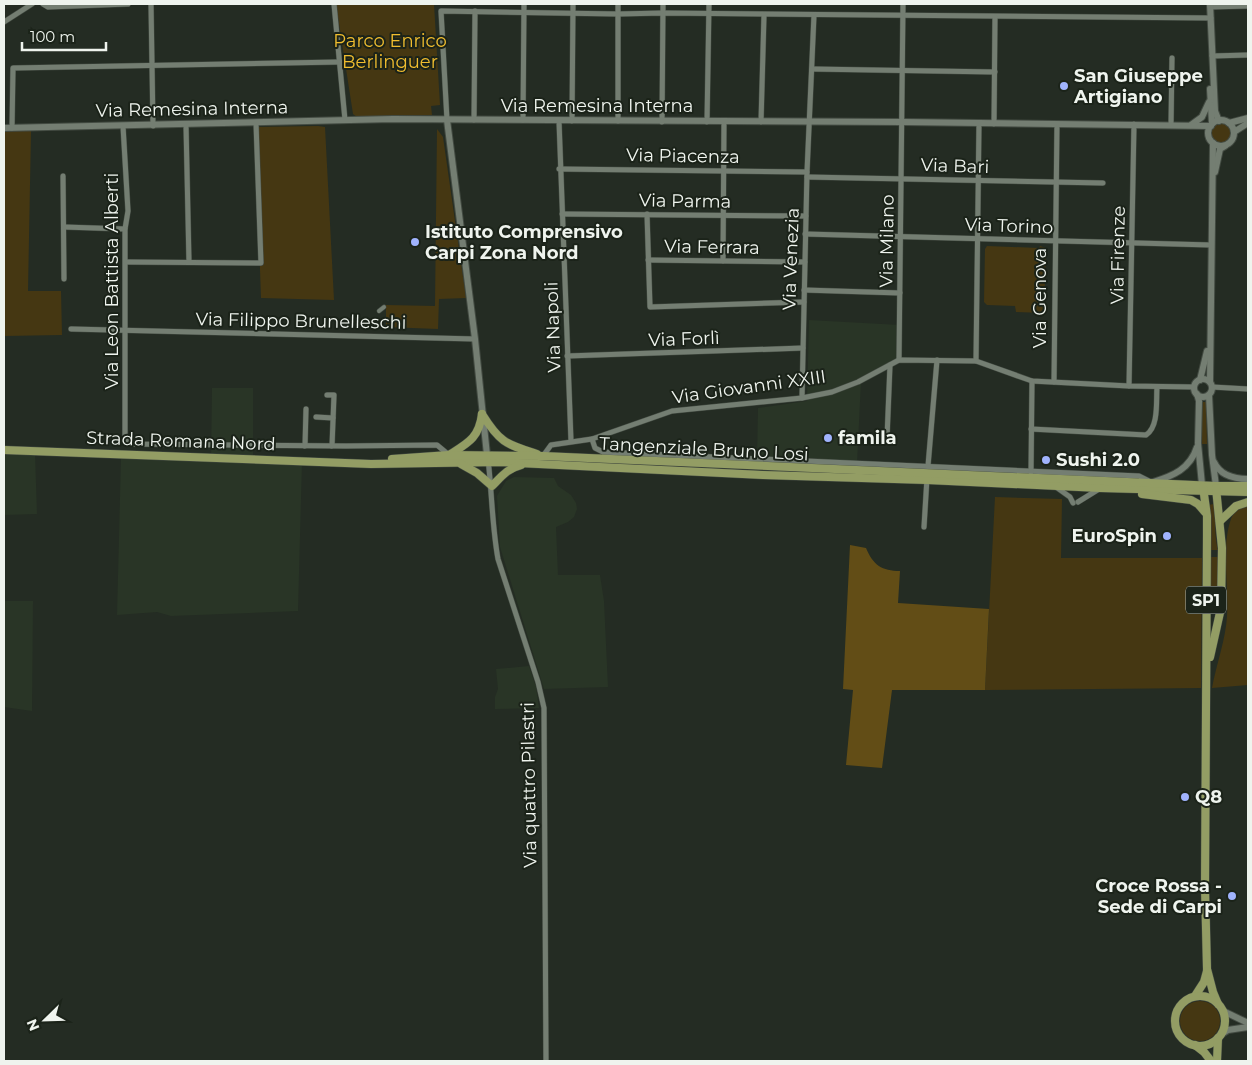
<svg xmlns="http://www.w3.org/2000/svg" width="1252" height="1065" font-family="Montserrat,sans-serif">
<rect width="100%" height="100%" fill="#242c23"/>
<g fill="#293526">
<path d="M809,320L900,325L898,360L861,381L857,464L757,459L758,408L807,401Z"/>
<path d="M212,388H253V460L302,462L298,611L171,616L157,612L117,615L121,458L211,459Z"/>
<path d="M4,453H35L37,514L4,515Z"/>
<path d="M514,477L554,478L558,486L571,495L576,503L577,509L574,517L568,522L556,527L558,575H600L604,601L608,687L544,689L500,547L497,496L506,481Z"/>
<path d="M4,601H33L32,711L4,707Z"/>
<path d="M529,666L536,687L539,708L495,709V697L498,689L496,669Z"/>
</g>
<g fill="#453712">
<path d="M336,4H434L440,105L431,106L432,115L357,117L353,114Z"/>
<circle cx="1221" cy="133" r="10"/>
<path d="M318,126L325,127L334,300L261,298L255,127Z"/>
<path d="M437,129L443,137L466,298L439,299L438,329L386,327V305L435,306Z"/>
<path d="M4,131H31L28,291H61L62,335L4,336Z"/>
<path d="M987,246L1039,248L1040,246L1046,248L1044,313L1016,312L1015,306L987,305L984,302L985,249Z"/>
<path d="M1201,402H1206L1207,444H1202Z"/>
<path d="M995,497L1062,499L1061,558H1202L1201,688L985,690Z"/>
<path d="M1214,504C1216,519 1214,536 1218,550H1210L1208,505Z"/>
<path d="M1248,505V685L1212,688C1216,666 1226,638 1227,616C1229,586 1221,547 1231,519C1234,511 1241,508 1248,505Z"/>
<path d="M1209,557H1220L1218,607H1210Z"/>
<circle cx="1200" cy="1021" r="20"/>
</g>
<path fill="#624d16" d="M850,545L866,548C873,565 882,571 900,571L898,603L989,609L985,690H892L882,768L846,765L853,690L843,689Z"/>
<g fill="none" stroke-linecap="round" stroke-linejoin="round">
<g stroke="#434b42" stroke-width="5">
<path id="pedestrian" d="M379,311L384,307"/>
</g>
<g stroke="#434b42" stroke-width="6">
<g id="minor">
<path d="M43,4L48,7L128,4"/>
<path d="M151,4L153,126"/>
<path d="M334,4L345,120"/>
<path d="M1210,7L1248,6"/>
<path d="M4,22L32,4"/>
<path d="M1212,56L1248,55"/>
<path d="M812,69L995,72"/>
<path d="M447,120L441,11L618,14L663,13L1211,18"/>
<path d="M474,120L475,11"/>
<path d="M523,120L524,4"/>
<path d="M559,121L571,441"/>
<path d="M572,121L573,4"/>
<path d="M618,121V4"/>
<path d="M662,122L663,4"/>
<path d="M707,122L709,4"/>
<path d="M761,122L764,15"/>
<path d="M994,124L995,17"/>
<path d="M186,125L189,262"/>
<path d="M1171,125L1172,58"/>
<path d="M123,126L128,211L125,229V436L130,444L346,446L437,445L449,455"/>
<path d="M12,128L13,68L340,62"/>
<path d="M559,169L807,172"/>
<path d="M63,176L64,279"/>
<path d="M807,177L1103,183"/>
<path d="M562,214L806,216"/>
<path d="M647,214L650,307L804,302"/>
<path d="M64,227L125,229"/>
<path d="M805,234L1211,245"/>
<path d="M648,260L805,262"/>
<path d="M723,261L724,122"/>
<path d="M126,262L261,263L256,123"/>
<path d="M804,290L900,293"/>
<path d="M71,329L475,339"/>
<path d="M567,356L803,348"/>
<path d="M899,360L903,4"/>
<path d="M976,361L979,124"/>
<path d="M1054,382L1057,124"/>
<path d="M1129,386L1134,124"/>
<path d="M1212,387L1248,389"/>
<path d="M327,395H334L332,446"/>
<path d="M802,398L807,172L814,15"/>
<path d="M316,417L333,418"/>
<path d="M1031,429L1146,435C1159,427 1156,401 1157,387"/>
<path d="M887,438L890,365"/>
<path d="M592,439L595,448L603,452L1139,476L1151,482"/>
<path d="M305,446L306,409"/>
<path d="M543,456L551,445L592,439L672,411L802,398L832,392L858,382L899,360L976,361L1032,381L1129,386L1194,387"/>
<path d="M488,459C492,493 492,526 498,559L538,682L544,708L546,1061"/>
<path d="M928,466L937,360"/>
<path d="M1031,472L1032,381"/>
<path d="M1056,487L1070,497L1073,503"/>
<path d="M1078,502L1099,489"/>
<path d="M924,527L927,478"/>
</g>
</g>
<g stroke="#434b42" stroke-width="8">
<g id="tertiary">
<path d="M1210,4L1215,111L1219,121"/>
<path d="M1210,89L1212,124"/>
<path d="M447,120L475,339L487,455"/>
<circle cx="1221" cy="133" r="13"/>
<path d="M1229,123L1248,118"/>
<path d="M1191,125L1202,117L1209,102"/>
<path d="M4,128L393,119L903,122L1211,126"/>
<path d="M1234,132L1248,123"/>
<path d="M1215,172L1220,149L1225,146"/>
<circle cx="1203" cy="388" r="9"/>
<path d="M1200,380L1207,351"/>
<path d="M1210,382L1213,143"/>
<path d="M1197,394L1199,401L1198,443L1202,485"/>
<path d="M1209,395L1212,455L1216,486"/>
<path d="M1214,462C1220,475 1234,479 1248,479"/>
<path d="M1153,482C1173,476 1190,469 1197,447"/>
<path d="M1223,1011L1248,1023"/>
<path d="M1220,1035L1228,1030L1248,1027"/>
</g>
</g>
<g stroke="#434b42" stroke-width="9">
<g id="primary">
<path d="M482,414C500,443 506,444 537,454"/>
<path d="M4,450L371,464L499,462L763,475L927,480L1100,488L1248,492"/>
<path d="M449,455C468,443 479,438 482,414"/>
<path d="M392,459L449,455L543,456L1216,486H1248"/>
<path d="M461,464L477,473L492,486C501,477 508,468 521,465"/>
<path d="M1203,487L1207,516V535L1205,888L1207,969L1213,992L1218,1004"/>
<path d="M1142,494L1191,500L1198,504L1205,512"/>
<path d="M1220,521L1236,506L1248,502"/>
<path d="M1210,657L1221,608L1222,548L1216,488"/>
<path d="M1195,996L1204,982L1207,971"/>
<circle cx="1200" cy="1021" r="25"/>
<path d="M1195,1045L1204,1052L1211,1061"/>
<path d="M1217,1061L1218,1038"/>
</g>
</g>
<use href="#pedestrian" stroke="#747e72" stroke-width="4"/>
<use href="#minor" stroke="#747e72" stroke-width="5"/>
<use href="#tertiary" stroke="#747e72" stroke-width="6"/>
<use href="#primary" stroke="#939d64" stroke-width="8"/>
</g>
<g fill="#a0b3fd" stroke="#1b2319" stroke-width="2">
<circle cx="1064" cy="86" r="5"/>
<circle cx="415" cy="242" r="5"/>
<circle cx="828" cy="438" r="5"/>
<circle cx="1046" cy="460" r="5"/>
<circle cx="1167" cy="536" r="5"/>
<circle cx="1185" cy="797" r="5"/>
<circle cx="1232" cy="896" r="5"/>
</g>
<g text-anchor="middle" stroke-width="4" stroke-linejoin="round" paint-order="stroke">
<rect fill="#1b2319" stroke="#afb5ae" stroke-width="1" x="1186" y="586.5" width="40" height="27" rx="4"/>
<g font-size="16" font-weight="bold" fill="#eff4ee">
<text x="1206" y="606">SP1</text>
</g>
<g font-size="18" fill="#f0bd2f" stroke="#1b2319">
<text x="390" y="47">Parco Enrico<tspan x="390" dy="21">Berlinguer</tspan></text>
</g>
<g font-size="18" font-weight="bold" fill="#eff4ee" stroke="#1b2319" text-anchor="start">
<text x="1074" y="82">San Giuseppe<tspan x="1074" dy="21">Artigiano</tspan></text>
<text x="425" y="238">Istituto Comprensivo<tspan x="425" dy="21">Carpi Zona Nord</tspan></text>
<text x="838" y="444">famila</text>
<text x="1056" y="466">Sushi 2.0</text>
<text x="1157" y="542" text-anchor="end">EuroSpin</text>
<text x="1195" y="803">Q8</text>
<text x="1222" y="892" text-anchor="end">Croce Rossa -<tspan x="1222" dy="21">Sede di Carpi</tspan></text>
</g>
<g font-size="18" fill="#eff4ee" stroke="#1b2319">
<text x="597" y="112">Via Remesina Interna</text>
<text transform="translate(192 109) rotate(-1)" y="6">Via Remesina Interna</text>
<text transform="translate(683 156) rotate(1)" y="6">Via Piacenza</text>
<text transform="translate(955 166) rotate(2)" y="6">Via Bari</text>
<text transform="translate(685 201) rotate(1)" y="6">Via Parma</text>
<text transform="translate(1009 226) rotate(2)" y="6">Via Torino</text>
<text transform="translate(887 241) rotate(-89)" y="6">Via Milano</text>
<text transform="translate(712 247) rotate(1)" y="6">Via Ferrara</text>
<text transform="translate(1118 255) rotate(-89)" y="6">Via Firenze</text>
<text transform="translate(791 259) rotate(-88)" y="6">Via Venezia</text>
<text transform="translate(112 281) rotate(-90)" y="6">Via Leon Battista Alberti</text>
<text transform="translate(1040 298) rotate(-90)" y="6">Via Genova</text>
<text transform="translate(301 321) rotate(1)" y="6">Via Filippo Brunelleschi</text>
<text transform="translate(553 327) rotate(-92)" y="6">Via Napoli</text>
<text transform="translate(684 339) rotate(-2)" y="6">Via Forlì</text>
<text transform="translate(749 387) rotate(-8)" y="6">Via Giovanni XXIII</text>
<text transform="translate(181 441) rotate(2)" y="6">Strada Romana Nord</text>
<text transform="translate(704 449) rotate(3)" y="6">Tangenziale Bruno Losi</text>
<text transform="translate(529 785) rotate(-91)" y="6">Via quattro Pilastri</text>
</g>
</g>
<rect width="1252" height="1065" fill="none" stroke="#eff4ee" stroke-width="10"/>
<g transform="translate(45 1020) rotate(247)" stroke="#1b2319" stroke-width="4" paint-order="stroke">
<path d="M0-4L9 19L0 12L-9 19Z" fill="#eff4ee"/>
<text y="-8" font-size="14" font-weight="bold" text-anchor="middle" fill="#eff4ee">N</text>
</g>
<path d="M22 42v8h84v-8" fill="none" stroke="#eff4ee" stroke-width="2.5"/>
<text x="30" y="42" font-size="15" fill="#eff4ee" stroke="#1b2319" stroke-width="4" paint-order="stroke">100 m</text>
</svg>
